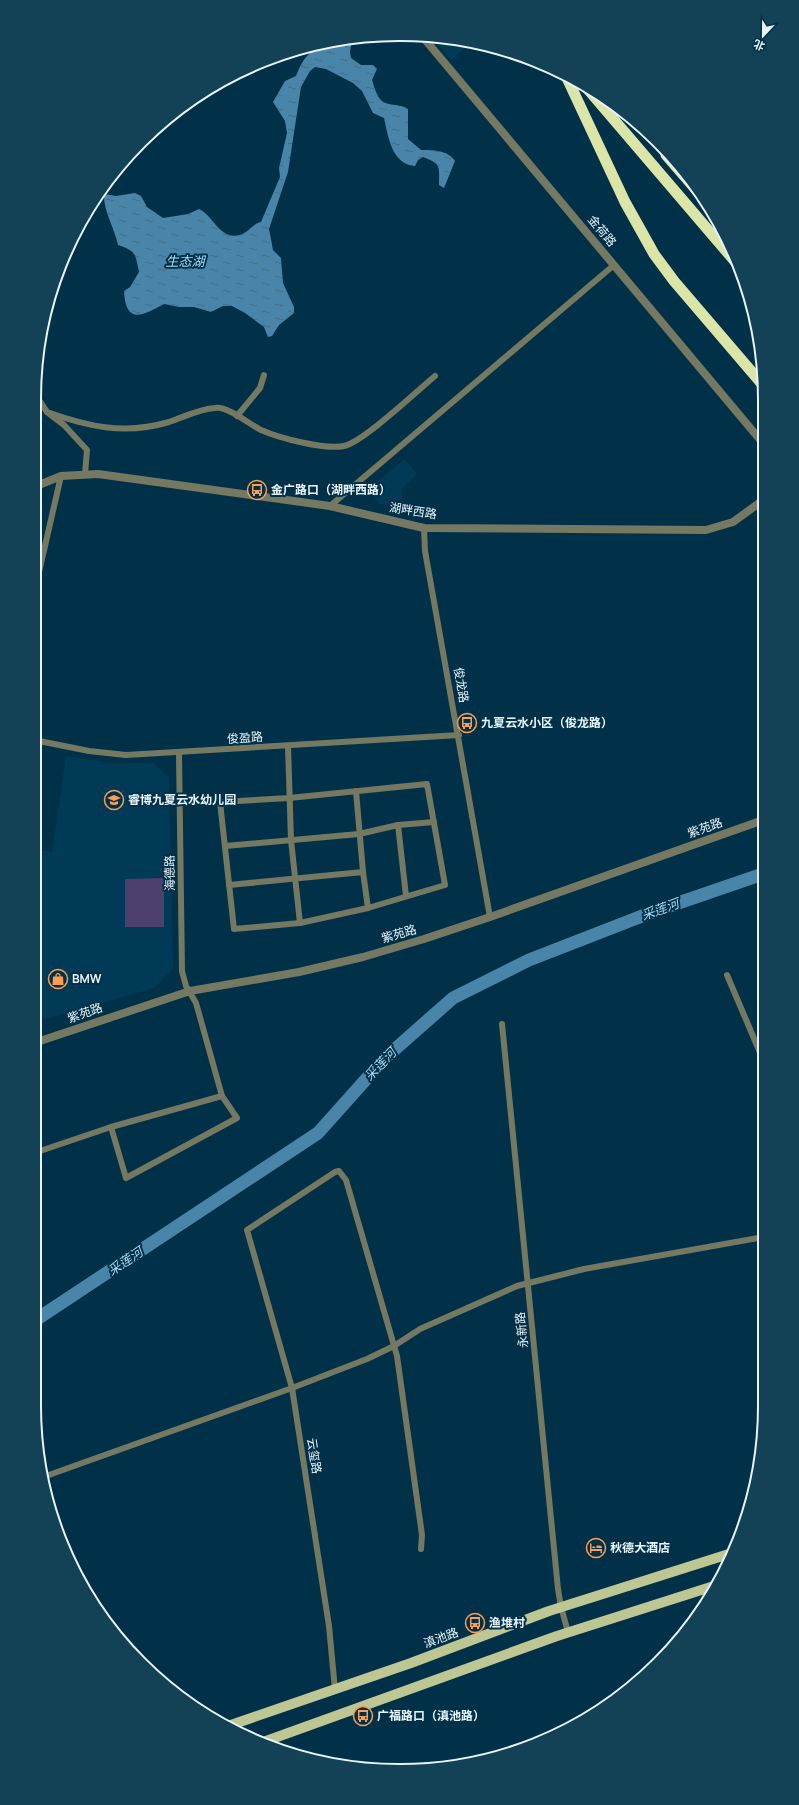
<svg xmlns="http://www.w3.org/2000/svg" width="799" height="1805" font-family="Manrope,'Noto Sans SC',sans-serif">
<defs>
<pattern id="water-ripples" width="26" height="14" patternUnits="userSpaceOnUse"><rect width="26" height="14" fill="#4885a8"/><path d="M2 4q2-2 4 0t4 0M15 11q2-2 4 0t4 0" fill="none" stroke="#476d83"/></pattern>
</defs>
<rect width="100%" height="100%" fill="#003148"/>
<g fill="#003a56">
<path d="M431,37H447L471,43L451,60Z"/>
<path d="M405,459L417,474L402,489L403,506L380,504L367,490Z"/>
<path d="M66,756L113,763H153L169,777L173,969L154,988L34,1022V849L52,852Z"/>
</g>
<path fill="#4d406d" d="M164,878V927H125V879Z"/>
<path fill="url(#water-ripples)" d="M346,40H352L350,52L351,58L361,65H373L377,69L372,80C374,86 376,94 380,99C386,107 400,103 408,109V139L421,150C433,150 448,150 455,161L444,188L439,185C439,167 442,164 423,157L418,160L415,166C392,165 388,136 384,118L373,113L362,91L353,83L326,69L315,67L310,71L301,87L288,172L269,229L273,250L281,258L283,283L294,307V313L279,325L272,336L268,337L264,327L245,313L232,306H223L211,312L194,307H179L164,304C143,315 126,326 124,291L130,287L139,272C135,253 136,251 118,245C114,227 103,210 104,194L116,196L135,193L141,196L147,207L163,218L188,214L199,209C213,215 219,240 240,235C248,233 252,224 261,222L280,177L279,168L287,133L285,121L273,102L285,81L296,76C303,59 309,48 329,46C337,45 341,46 346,40Z"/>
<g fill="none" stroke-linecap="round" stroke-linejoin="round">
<path stroke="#4885a8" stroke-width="13" d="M34,1321L318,1133L385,1058L453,998L529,960L655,911L763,874"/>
<g stroke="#757961" stroke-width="6">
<path d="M35,394L47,412L64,425L87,450L85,474"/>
<path d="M47,412C89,427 125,435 169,422C184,417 199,409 215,408C228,406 249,424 261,430C279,438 325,450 344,446C363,442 417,391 435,376"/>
<path d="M237,416L260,388L264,375"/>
<path d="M330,506L614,265"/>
<path d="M424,528L425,551L490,917"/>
<path d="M34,594L61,476"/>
<path d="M34,740L89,751L126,755L459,735"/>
<path d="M288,746L291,840L300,923"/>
<path d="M179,753L182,971L186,986L196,1003L222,1096"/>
<path d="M427,784L445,885L368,908L300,923L234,929L220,802L289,798Z"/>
<path d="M356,791L363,872"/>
<path d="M398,825L434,822"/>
<path d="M225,846L359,834L398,825L406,896"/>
<path d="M229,885L363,872L368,908"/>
<path d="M727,975L764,1062"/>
<path d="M502,1024L558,1589L561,1607L568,1632"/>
<path d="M34,1153L111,1127L222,1096L237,1118L126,1178L111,1127"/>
<path d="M46,1476L292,1388L367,1359L394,1346L420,1329L517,1286L584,1269L764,1237"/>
<path d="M335,1690L329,1626L292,1388L247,1230L335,1172L339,1171L346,1180L397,1356L422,1535L421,1549"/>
</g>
<g stroke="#757961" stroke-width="8">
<path d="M422,36L762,442"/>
<path d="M34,487L61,476L98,474L330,506L424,528L706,530L733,522L762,501"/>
<path d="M34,1043L190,991L299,972L363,957L424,939L490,917L763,820"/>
</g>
<g stroke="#bec693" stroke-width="10">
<path d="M228,1726L411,1663L549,1611L732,1553"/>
<path d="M266,1741L557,1636L717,1585"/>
</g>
<g stroke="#dae5a7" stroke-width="11">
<path d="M567,78L625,202L654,254L674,281L762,384"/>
<path d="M586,87L739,266"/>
<path d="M666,155L699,193"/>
</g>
</g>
<defs>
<g id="bus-ring" transform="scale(1)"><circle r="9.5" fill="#003148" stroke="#fc9d54" stroke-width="1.5"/><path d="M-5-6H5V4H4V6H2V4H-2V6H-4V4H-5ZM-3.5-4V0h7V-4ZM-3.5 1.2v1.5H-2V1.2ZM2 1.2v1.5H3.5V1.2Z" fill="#fc9d54"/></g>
<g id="school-ring" transform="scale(1)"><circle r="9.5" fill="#003148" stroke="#fc9d54" stroke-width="1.5"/><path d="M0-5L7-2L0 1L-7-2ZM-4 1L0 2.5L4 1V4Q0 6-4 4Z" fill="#fc9d54"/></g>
<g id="shop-ring" transform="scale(1)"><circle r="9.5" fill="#003148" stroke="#fc9d54" stroke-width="1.5"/><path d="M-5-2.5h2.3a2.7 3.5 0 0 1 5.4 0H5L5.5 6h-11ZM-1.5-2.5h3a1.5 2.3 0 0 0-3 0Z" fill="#fc9d54"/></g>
<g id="hotel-ring" transform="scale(1)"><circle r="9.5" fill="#003148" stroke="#fc9d54" stroke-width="1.5"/><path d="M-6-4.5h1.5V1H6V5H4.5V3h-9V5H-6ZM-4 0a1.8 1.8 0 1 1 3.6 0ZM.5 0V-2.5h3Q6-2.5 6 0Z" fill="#fc9d54"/></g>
</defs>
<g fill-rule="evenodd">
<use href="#bus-ring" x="257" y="490"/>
<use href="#bus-ring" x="467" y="723"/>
<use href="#school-ring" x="114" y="800"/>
<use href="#shop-ring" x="58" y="979"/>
<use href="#hotel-ring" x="596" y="1548"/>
<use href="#bus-ring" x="475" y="1623"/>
<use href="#bus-ring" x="363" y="1716"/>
</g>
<g text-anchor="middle" stroke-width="4" stroke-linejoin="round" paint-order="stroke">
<g font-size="12" fill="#e8f4fb" stroke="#003148">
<text transform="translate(602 231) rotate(50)" y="4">金荷路</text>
<text transform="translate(413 511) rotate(9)" y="4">湖畔西路</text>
<text transform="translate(461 685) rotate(80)" y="4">俊龙路</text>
<text transform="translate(245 738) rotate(-4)" y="4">俊盈路</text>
<text transform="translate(705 828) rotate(-19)" y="4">紫苑路</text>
<text transform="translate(170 873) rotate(-91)" y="4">海德路</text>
<text transform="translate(399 934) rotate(-16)" y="4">紫苑路</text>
<text transform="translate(85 1013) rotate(-19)" y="4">紫苑路</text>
<text transform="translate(522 1330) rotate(-96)" y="4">永新路</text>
<text transform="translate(314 1456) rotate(81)" y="4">云玺路</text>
<text transform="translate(441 1638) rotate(-20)" y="4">滇池路</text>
</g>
<g font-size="12" font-weight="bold" fill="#e8f4fb" stroke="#003148" text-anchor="start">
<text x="271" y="494">金广路口（湖畔西路）</text>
<text x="481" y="727">九夏云水小区（俊龙路）</text>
<text x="128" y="804">睿博九夏云水幼儿园</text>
<text x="72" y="983">BMW</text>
<text x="610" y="1552">秋德大酒店</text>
<text x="489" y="1627">渔堆村</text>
<text x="377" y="1720">广福路口（滇池路）</text>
</g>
<g font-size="13" font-style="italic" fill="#a8daf9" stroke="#003148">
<text x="185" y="266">生态湖</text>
<text transform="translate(660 909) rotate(-20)" y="5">采莲河</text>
<text transform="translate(380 1064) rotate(-46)" y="5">采莲河</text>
<text transform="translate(125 1261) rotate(-34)" y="5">采莲河</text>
</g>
</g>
<path d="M0 0H799V1805H0ZM399 41H400A358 358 0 0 1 758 399V1406A358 358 0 0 1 400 1764H399A358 358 0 0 1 41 1406V399A358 358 0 0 1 399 41Z" fill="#134156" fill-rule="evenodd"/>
<path fill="none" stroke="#e8f4fb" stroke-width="2" d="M399 41H400A358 358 0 0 1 758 399V1406A358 358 0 0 1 400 1764H399A358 358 0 0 1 41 1406V399A358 358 0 0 1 399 41Z"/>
<g transform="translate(763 36) rotate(202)" stroke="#003148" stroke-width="3" paint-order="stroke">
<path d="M0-3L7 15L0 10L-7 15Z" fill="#e8f4fb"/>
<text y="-6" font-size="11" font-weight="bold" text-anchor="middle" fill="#e8f4fb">北</text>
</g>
</svg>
